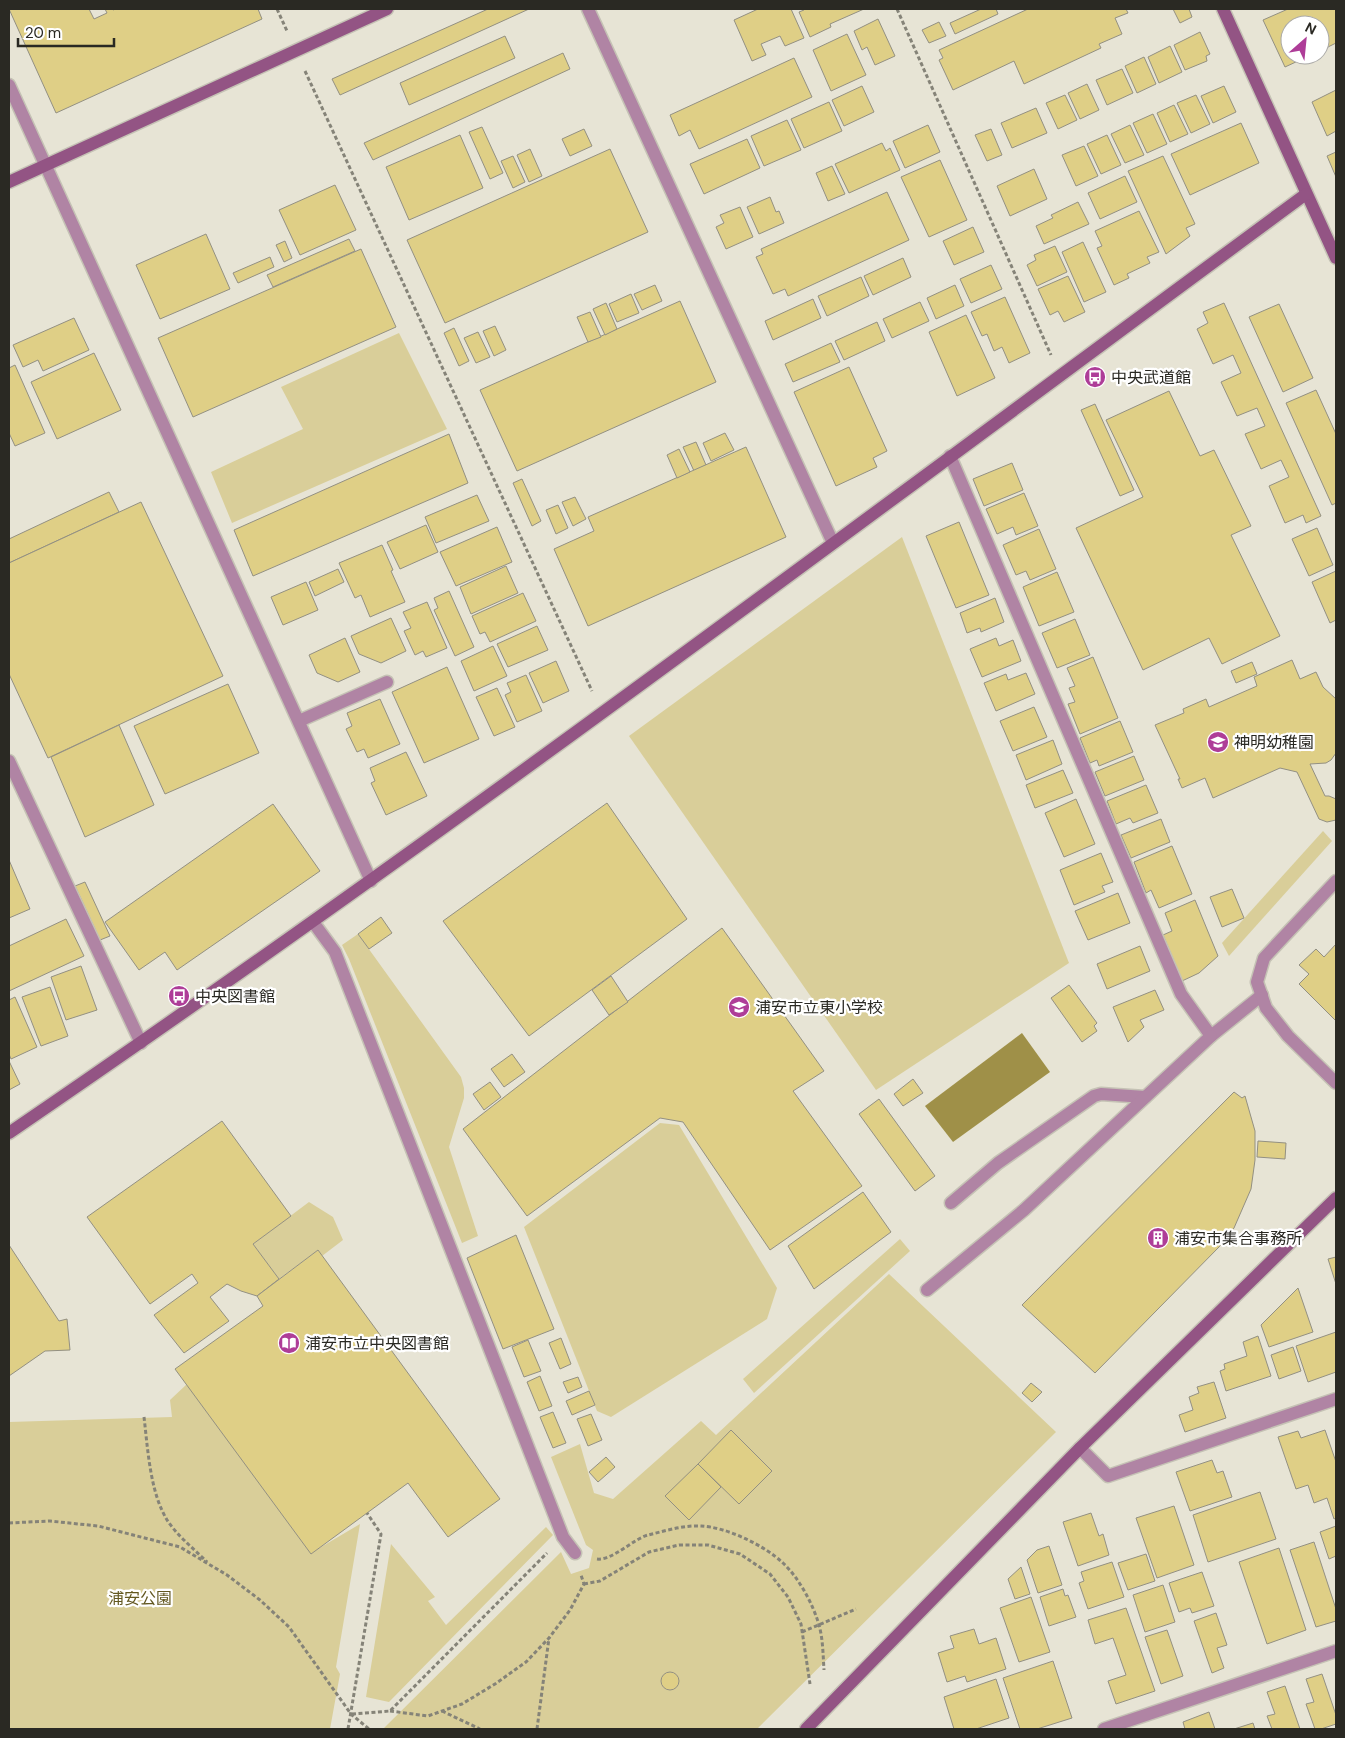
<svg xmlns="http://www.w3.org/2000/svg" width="1345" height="1738" font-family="'DM Sans','Noto Sans JP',sans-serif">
<rect width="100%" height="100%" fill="#e7e4d5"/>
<g fill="#d9ce99">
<path d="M399,333L447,429L232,523L211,472L303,429L281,387Z"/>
<path d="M902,537L1069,963L876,1090L629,736Z"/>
<path d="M1323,831L1332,841L1229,956L1222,943Z"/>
<path d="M358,934L461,1077L464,1088V1098L449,1147L478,1236L462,1243L349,959L342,945Z"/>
<path d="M660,1123L679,1125L777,1288L767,1319L611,1417L597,1411L524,1227Z"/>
<path d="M309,1202L333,1217L343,1240L322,1256L318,1250L279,1279L253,1244Z"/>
<path d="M900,1239L910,1251L754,1393L743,1379Z"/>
<path d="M889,1274L1056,1432L757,1729H383L561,1552L571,1574L589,1568L593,1550L586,1545L551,1457L580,1444L594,1493L613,1499L701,1421L716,1435Z"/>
<path d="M187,1384L311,1553L360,1524L336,1667L340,1674L330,1729H9V1422L172,1417L170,1400Z"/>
<path d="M546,1527L553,1535L389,1702L366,1697L391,1544L435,1597L428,1601L446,1625Z"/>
</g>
<path fill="#9f9048" d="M1022,1033L1050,1072L953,1142L925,1106Z"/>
<g fill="#dfcf86" stroke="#939082">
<path d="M9,9H89L94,19L107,13L105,9H113V10L116,9H258L262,19L56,113Z"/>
<path d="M488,9H529L340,95L332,79Z"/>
<path d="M758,9H791L804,38L785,46L780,36L761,44L766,55L752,61L734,20Z"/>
<path d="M803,9H864L830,24L831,27L810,37L799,12L804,10Z"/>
<path d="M981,9H996L998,14L955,34L950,23Z"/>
<path d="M1028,9H1126L1128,13L1115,18L1122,34L1099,44L1101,48L1024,84L1014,61L953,90L939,60L943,58L939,50Z"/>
<path d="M1173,9H1189L1192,17L1180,23Z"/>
<path d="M1288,9H1336V43L1320,51V25H1290V55H1311L1285,67L1263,20Z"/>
<path d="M878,19L895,56L875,65L867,47L862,50L854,31Z"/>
<path d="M939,22L946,36L929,43L922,30Z"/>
<path d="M1200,32L1210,54L1206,56L1207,61L1185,70L1174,45Z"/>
<path d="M847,34L866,75L831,91L813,50Z"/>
<path d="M505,36L515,58L409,105L400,83Z"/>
<path d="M1170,46L1182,72L1159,83L1148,57Z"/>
<path d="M563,53L570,69L373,160L364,143Z"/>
<path d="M1144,57L1156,84L1137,93L1125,66Z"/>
<path d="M794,58L812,97L699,149L690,130L679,136L670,115Z"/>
<path d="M1122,69L1133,93L1107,105L1096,80Z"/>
<path d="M1087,84L1099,110L1080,119L1068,93Z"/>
<path d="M862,86L874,112L844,126L832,100Z"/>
<path d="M1224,86L1236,112L1213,123L1201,96Z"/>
<path d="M1336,90V131L1327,136L1312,102Z"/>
<path d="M1065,95L1077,120L1058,129L1046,103Z"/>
<path d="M1196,95L1210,124L1191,133L1177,103Z"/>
<path d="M829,102L842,131L804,148L791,119Z"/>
<path d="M1174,105L1188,134L1170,142L1157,113Z"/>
<path d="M1036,108L1047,133L1012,148L1001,123Z"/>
<path d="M1153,114L1167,144L1147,153L1133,123Z"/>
<path d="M787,120L801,150L764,166L751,136Z"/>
<path d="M1241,123L1259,163L1190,195L1171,154Z"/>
<path d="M928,125L940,152L905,168L893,141Z"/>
<path d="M1130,125L1144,155L1125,163L1111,134Z"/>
<path d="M482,127L503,173L490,179L469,132Z"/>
<path d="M584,129L592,146L570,156L562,139Z"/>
<path d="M991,129L1002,155L987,161L975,135Z"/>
<path d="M460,135L483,188L409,220L386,167Z"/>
<path d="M1107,135L1121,165L1101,174L1087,144Z"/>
<path d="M747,139L760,168L704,194L690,164Z"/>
<path d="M882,143L886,151L890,148L900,170L849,193L835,164Z"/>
<path d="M1084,146L1098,176L1076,186L1062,155Z"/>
<path d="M530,149L542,176L529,182L517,155Z"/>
<path d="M610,149L648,232L445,323L407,240Z"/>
<path d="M1336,152V177L1327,156Z"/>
<path d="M513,156L525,182L513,188L501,161Z"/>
<path d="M1163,156L1195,224L1186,228L1190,236L1166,254L1128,171Z"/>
<path d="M940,160L967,220L929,237L901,177Z"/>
<path d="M832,166L845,194L828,201L816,173Z"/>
<path d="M1034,169L1047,199L1010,216L997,186Z"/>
<path d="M1125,176L1137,202L1100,219L1088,193Z"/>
<path d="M335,185L356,230L300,255L279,210Z"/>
<path d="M887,192L909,240L788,296L785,289L773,294L756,257L763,254L761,249Z"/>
<path d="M770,197L776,212L779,211L784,223L759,234L747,207Z"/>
<path d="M1078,202L1089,224L1044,244L1036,226L1053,218L1051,215Z"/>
<path d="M740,207L753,237L726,249L716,227L724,223L720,215Z"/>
<path d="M1139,211L1159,252L1147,257L1150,263L1127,274L1129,278L1114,285L1097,248L1102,246L1095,231Z"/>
<path d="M973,227L984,252L954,265L943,241Z"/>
<path d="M206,234L230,289L160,319L136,265Z"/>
<path d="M349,239L355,251L273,287L267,275Z"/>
<path d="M285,241L292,258L284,262L276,245Z"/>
<path d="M1083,242L1106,292L1084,302L1062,252Z"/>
<path d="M1055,246L1067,272L1037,286L1027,265L1036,260L1034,255Z"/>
<path d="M361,249L396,327L193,417L158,338Z"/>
<path d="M270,257L274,267L238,283L233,273Z"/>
<path d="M903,258L911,277L873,295L864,276Z"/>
<path d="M991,265L1002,289L971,303L960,279Z"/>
<path d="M1068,276L1085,312L1064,322L1058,311L1050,315L1038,289Z"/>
<path d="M861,277L869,296L827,316L818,296Z"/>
<path d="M655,285L662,301L642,310L634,294Z"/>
<path d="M955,285L964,306L936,319L927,298Z"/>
<path d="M631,294L639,313L617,322L609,304Z"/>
<path d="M1005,297L1030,353L1009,363L1002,347L994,351L987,334L982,336L971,312Z"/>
<path d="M813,299L821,318L773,340L765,321Z"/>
<path d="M680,301L716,382L517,471L480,390Z"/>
<path d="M920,302L929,321L892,338L883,319Z"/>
<path d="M606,303L617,329L605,335L593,309Z"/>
<path d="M1224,303L1321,516L1306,523L1303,515L1285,523L1269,486L1289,477L1281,460L1261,469L1245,434L1265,426L1257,408L1237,416L1221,382L1241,373L1233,355L1213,364L1197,329L1208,323L1203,312Z"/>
<path d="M1279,304L1313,378L1283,392L1249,317Z"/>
<path d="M590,312L601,337L588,342L577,317Z"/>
<path d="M966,315L995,378L957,396L929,332Z"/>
<path d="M74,318L89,350L43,371L38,360L23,367L13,345Z"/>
<path d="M877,322L885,341L844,360L835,341Z"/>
<path d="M495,326L506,350L494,356L483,331Z"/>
<path d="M454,328L469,361L459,366L444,333Z"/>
<path d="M478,332L490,357L476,363L464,338Z"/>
<path d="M831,343L840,362L793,382L785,364Z"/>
<path d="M94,353L121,410L57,439L31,382Z"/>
<path d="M15,365L45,433L15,446L9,433V368Z"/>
<path d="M849,367L887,451L873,458L877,467L836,486L794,392Z"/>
<path d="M1316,390L1336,434V503L1332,505L1286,403Z"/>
<path d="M1169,391L1200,456L1214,450L1251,526L1231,535L1280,636L1222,664L1209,638L1143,670L1076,528L1143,497L1106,420Z"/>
<path d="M1095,404L1134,490L1120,496L1081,410Z"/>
<path d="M725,433L734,450L711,461L703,443Z"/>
<path d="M449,434L468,483L253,576L234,530Z"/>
<path d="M696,442L706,465L694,471L683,447Z"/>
<path d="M746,447L786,537L588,626L554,549L594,531L588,517Z"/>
<path d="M679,449L690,472L677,478L667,455Z"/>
<path d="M1012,463L1023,490L984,506L973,479Z"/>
<path d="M522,479L541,521L532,526L513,483Z"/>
<path d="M109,492L119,512L9,563V539Z"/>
<path d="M1024,493L1038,526L1016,535L1013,527L997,534L986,509Z"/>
<path d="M477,495L489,521L436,543L425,517Z"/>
<path d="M575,497L586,519L573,526L562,502Z"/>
<path d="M141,502L223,676L48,758L9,674V563Z"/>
<path d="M558,505L568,528L556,534L546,510Z"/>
<path d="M959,522L989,595L956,608L926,536Z"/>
<path d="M426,525L438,552L400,569L387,542Z"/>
<path d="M497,527L512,562L456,586L440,552Z"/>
<path d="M1317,528L1333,565L1309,576L1292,539Z"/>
<path d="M1039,529L1056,569L1030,580L1026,571L1016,575L1003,545Z"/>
<path d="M382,545L393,570L391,571L405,602L370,617L361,595L355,598L339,563Z"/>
<path d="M506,566L518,593L471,614L460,587Z"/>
<path d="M338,569L344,582L315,596L309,582Z"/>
<path d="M1336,571V620L1330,623L1312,582Z"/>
<path d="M1057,572L1074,612L1039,626L1023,587Z"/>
<path d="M306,582L318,610L283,625L271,597Z"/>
<path d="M449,591L474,647L455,656L434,610L438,608L434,598Z"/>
<path d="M523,593L536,621L490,642L485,632L480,634L472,616Z"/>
<path d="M995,598L1004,622L981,632L980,628L967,633L960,613Z"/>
<path d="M427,602L447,648L426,657L423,651L415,655L404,631L411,628L403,612Z"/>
<path d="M391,618L406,651L381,663L359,654L351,636Z"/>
<path d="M1075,619L1090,655L1057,668L1042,633Z"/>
<path d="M537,626L548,650L508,667L497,644Z"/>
<path d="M345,638L360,672L338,682L317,673L309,655Z"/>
<path d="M996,638L999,646L1013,640L1021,661L982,677L970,649Z"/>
<path d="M493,646L507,676L474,691L461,661Z"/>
<path d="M1093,657L1118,718L1080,734L1068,704L1075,702L1069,688L1075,686L1067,668Z"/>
<path d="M1292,660L1300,679L1316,672L1323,687L1336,699V753L1331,760L1326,763L1310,764L1325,796H1329L1336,799V820L1327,822L1319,819L1297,772L1280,768L1213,798L1205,778L1182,788L1178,779H1180L1155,725L1184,713L1183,709L1206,699L1209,707L1257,686L1254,677Z"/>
<path d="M556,661L569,691L543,703L529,673Z"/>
<path d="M1252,662L1257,674L1236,683L1231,671Z"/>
<path d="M447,667L479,739L424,763L392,692Z"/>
<path d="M1026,673L1035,694L996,711L984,683L1006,674L1008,680Z"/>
<path d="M526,675L542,711L517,722L505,695L511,692L507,683Z"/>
<path d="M228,684L259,753L165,794L134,726Z"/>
<path d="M497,688L515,727L494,736L476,697Z"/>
<path d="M380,699L400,744L368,758L364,749L357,752L346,729L352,726L347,713Z"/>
<path d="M1034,707L1047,737L1013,751L1000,721Z"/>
<path d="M1120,721L1133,752L1099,766L1097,760L1090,763L1080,738Z"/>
<path d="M119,725L154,805L85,837L51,757Z"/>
<path d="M1053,740L1062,764L1026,780L1016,755Z"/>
<path d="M406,752L427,796L386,815L371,783L375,781L370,768Z"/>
<path d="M1134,756L1144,780L1105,796L1095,772Z"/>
<path d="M1063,770L1073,793L1035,808L1026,785Z"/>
<path d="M1146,785L1158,813L1133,823L1130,818L1116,824L1107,801Z"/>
<path d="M1076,799L1095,844L1064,857L1045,813Z"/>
<path d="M607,803L687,919L529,1036L443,921Z"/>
<path d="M273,804L320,871L177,970L165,952L139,970L105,922Z"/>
<path d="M1161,819L1170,842L1131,858L1121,835Z"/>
<path d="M1172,846L1192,894L1159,908L1151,890L1146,893L1134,862Z"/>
<path d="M1101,853L1113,882L1102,886L1105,892L1074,905L1060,870Z"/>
<path d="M9,860L30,909L9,918Z"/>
<path d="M85,882L110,936L100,940L75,886Z"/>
<path d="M1232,889L1244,918L1222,927L1210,897Z"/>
<path d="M1118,893L1130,923L1088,940L1075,911Z"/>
<path d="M1195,900L1218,956L1199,973L1182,981L1163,935L1172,931L1165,913Z"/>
<path d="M381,917L392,933L369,949L358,934Z"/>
<path d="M66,919L84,956L9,991V946Z"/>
<path d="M722,928L824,1071L793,1091L862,1186L770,1250L683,1122L660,1118L527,1216L463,1129Z"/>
<path d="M1336,944V1021L1299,984L1309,974L1299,965L1316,949L1324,957Z"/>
<path d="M1140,946L1150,971L1107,989L1097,964Z"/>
<path d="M81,966L97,1010L66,1020L51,977Z"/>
<path d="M611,976L628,1002L609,1015L592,990Z"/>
<path d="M1069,985L1097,1023L1094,1026L1097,1031L1082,1042L1051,998Z"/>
<path d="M50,987L68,1036L41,1046L22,997Z"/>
<path d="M1155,990L1164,1010L1140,1020L1144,1027L1128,1042L1113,1007Z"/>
<path d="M15,997L37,1047L11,1059L9,1054V1000Z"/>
<path d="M512,1054L525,1072L504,1087L491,1069Z"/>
<path d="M9,1061L20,1084L9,1090Z"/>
<path d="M913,1079L923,1093L903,1106L894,1094Z"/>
<path d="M490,1082L501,1097L484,1110L473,1094Z"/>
<path d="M1234,1092L1242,1098L1245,1096L1255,1131V1160L1251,1189L1234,1228L1219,1247L1095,1373L1022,1305Z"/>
<path d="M879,1099L935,1176L915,1191L859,1114Z"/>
<path d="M222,1121L291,1216L253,1244L279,1279L257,1296L241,1291L227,1284L210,1297L229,1321L184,1353L154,1315L198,1283L192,1274L150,1304L87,1217Z"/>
<path d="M1258,1141L1286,1143L1285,1159L1257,1157Z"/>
<path d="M863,1192L891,1232L814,1289L788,1246Z"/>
<path d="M516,1235L554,1329L503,1349L467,1258Z"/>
<path d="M9,1245L59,1321L67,1319L70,1350L45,1351L9,1376Z"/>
<path d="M318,1250L500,1499L448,1537L408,1483L311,1554L175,1369L263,1306L257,1296Z"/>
<path d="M1336,1257V1284L1328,1259Z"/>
<path d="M1298,1288L1313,1332L1269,1347L1261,1325Z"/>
<path d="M1336,1332V1372L1308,1382L1296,1346Z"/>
<path d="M1258,1336L1271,1376L1226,1391L1220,1371L1225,1369L1224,1364L1247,1356L1243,1342Z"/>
<path d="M561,1338L571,1364L560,1369L549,1343Z"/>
<path d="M528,1340L541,1371L524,1377L512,1347Z"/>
<path d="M1293,1347L1301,1371L1279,1379L1271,1355Z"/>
<path d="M540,1376L552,1406L539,1411L527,1382Z"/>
<path d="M578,1377L582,1387L568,1393L563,1382Z"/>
<path d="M1214,1382L1226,1418L1185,1432L1179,1415L1193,1410L1189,1397L1199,1393L1197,1387Z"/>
<path d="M1031,1383L1042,1392L1032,1402L1022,1393Z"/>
<path d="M589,1391L595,1405L572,1415L566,1401Z"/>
<path d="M553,1412L566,1443L553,1448L540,1417Z"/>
<path d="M591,1414L602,1440L588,1446L577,1419Z"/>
<path d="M731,1430L772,1471L739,1504L698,1464Z"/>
<path d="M1325,1430L1336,1462V1518L1334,1519L1327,1498L1314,1503L1308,1485L1296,1489L1278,1437L1298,1431L1301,1438Z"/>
<path d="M606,1457L615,1467L598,1482L589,1472Z"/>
<path d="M1212,1460L1217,1473L1223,1471L1232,1497L1190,1511L1176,1472Z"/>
<path d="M698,1464L721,1487L689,1520L665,1496Z"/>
<path d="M1260,1492L1276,1539L1208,1562L1193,1515Z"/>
<path d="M1174,1506L1194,1565L1157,1578L1136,1518Z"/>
<path d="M1091,1513L1099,1536L1103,1534L1109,1555L1078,1566L1063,1522Z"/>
<path d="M1336,1526V1556L1329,1559L1320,1532Z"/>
<path d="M1314,1542L1336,1609V1621L1316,1627L1290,1550Z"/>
<path d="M1049,1546L1062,1585L1038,1593L1027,1560L1037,1550Z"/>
<path d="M1279,1548L1306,1630L1267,1644L1239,1562Z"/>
<path d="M1146,1554L1155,1581L1128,1590L1118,1563Z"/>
<path d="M1112,1562L1124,1597L1088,1609L1079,1583L1084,1581L1081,1572Z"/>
<path d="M1021,1567L1030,1594L1015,1599L1008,1579Z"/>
<path d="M1202,1572L1214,1606L1192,1613L1190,1608L1179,1612L1169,1583Z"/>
<path d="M1163,1585L1175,1622L1145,1632L1133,1595Z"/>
<path d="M1063,1589L1065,1596L1068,1595L1076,1617L1049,1626L1040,1597Z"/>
<path d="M1031,1597L1050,1652L1019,1662L1000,1608Z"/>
<path d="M1126,1608L1155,1691L1116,1704L1108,1681L1126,1675L1113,1638L1095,1644L1088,1620Z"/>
<path d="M1216,1613L1227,1645L1217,1648L1224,1668L1212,1673L1194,1621Z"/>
<path d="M974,1629L979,1644L996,1638L1006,1669L967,1682L965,1676L947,1682L938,1653L954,1648L950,1636Z"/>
<path d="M1167,1630L1183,1676L1161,1684L1145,1637Z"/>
<path d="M1053,1661L1072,1718L1037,1729H1020L1003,1678Z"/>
<circle cx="670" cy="1681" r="9"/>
<path d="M1322,1674L1336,1715V1724L1321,1729H1315L1306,1704L1314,1702L1306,1679Z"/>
<path d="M996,1679L1009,1718L976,1729H954L944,1697Z"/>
<path d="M1285,1686L1300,1729H1272L1267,1716L1275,1714L1267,1692Z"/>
<path d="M1209,1712L1215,1729H1185L1183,1722Z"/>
<path d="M1253,1723L1255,1729H1234Z"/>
</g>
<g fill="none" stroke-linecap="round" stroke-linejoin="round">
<g stroke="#c5c2b5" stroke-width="15">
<g id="lane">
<path d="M299,721L387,682"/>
<path d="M313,922L335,952L563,1537L575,1553"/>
<path d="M951,1203L998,1163L1094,1096L1101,1094L1145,1097"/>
</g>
</g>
<g stroke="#c5c2b5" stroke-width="15">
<g id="street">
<path d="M588,9L833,543"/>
<path d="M9,85L371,881"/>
<path d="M950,456L1181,994L1211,1036L1262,995"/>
<path d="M9,761L141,1043"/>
<path d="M1336,881L1264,958L1257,982L1266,1008L1288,1036L1336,1083"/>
<path d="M927,1290L1024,1210L1211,1036"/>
<path d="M1080,1448L1108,1476L1336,1399"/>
<path d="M1104,1729L1336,1651"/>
</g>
</g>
<g stroke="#c5c2b5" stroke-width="15">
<g id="secondary">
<path d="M1223,9L1336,258"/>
<path d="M9,182L387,9"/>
<path d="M9,1133C450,832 876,511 1306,194"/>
<path d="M806,1729L1080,1448L1336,1198"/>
</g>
</g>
<g stroke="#858378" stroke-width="3" stroke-dasharray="4 2.5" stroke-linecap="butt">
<path d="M277,9L287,31"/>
<path d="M897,9L1051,355"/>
<path d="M305,71L592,691"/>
<path d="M144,1417C148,1450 150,1495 169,1523C180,1538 194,1549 207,1562"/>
<path d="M9,1523L50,1521L98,1526L180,1547L227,1575L260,1600L289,1627L351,1714L369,1729"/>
<path d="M597,1559C612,1561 633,1539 648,1535C665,1531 683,1525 701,1526C726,1527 764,1545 783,1563C799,1578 813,1604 819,1625C823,1639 823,1655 824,1670"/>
<path d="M584,1584L600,1581L649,1552L679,1545H708L740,1554L770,1574L788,1597L801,1624L810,1684"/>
<path d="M802,1632L856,1609"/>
<path d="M390,1711L428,1716L462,1704L495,1684L526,1662L549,1638L570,1610L584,1584L581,1575"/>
<path d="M442,1711L480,1729"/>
<path d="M352,1714L390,1711L547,1553"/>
<path d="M348,1729L381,1534L367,1513"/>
<path d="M537,1729L549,1638"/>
</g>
<use href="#lane" stroke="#b084a4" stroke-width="12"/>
<use href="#street" stroke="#b084a4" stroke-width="12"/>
<use href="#secondary" stroke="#935484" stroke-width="12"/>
</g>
<defs>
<g id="bus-disc" transform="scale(1.125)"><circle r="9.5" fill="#ae3d98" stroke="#fff"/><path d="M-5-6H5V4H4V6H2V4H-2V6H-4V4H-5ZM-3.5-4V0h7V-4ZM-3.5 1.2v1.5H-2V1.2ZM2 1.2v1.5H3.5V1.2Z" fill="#fff"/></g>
<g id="school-disc" transform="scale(1.125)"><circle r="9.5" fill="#ae3d98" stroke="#fff"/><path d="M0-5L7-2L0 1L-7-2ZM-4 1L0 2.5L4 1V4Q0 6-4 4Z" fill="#fff"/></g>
<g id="building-disc" transform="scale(1.125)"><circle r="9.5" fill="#ae3d98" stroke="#fff"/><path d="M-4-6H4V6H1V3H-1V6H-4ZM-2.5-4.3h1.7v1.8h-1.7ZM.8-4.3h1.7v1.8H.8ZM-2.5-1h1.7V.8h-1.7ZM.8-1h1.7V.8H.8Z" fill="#fff"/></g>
<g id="library-disc" transform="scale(1.125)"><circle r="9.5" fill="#ae3d98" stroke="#fff"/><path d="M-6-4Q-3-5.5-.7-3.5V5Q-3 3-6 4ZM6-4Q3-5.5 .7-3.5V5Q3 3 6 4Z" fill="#fff"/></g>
</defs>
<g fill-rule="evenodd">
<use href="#bus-disc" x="1095" y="377"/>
<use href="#school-disc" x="1218" y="742"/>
<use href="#bus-disc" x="179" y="996"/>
<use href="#school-disc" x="739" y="1007"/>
<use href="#building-disc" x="1158" y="1238"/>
<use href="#library-disc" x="289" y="1343"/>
</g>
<g text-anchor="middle" stroke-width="4.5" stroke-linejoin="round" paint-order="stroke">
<g font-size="16" fill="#2a2923" stroke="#fff" text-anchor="start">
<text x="1111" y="383">中央武道館</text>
<text x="1234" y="748">神明幼稚園</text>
<text x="195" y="1002">中央図書館</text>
<text x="755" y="1013">浦安市立東小学校</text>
<text x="1174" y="1244">浦安市集合事務所</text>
<text x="305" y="1349">浦安市立中央図書館</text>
</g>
<g font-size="16" fill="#635821" stroke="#fff">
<text x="140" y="1604">浦安公園</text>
</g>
</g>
<rect width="1345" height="1738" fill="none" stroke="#2a2923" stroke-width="20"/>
<g transform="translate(1305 40) rotate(27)"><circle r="24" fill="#ffffff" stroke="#aaa9a7"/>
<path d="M0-4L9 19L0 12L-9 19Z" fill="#ae3d98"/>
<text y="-8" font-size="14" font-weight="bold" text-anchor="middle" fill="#2a2923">N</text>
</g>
<path d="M18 38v8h96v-8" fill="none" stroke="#2a2923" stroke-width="2.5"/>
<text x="25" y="38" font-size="15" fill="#2a2923" stroke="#ffffff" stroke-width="4" paint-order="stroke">20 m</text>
</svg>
